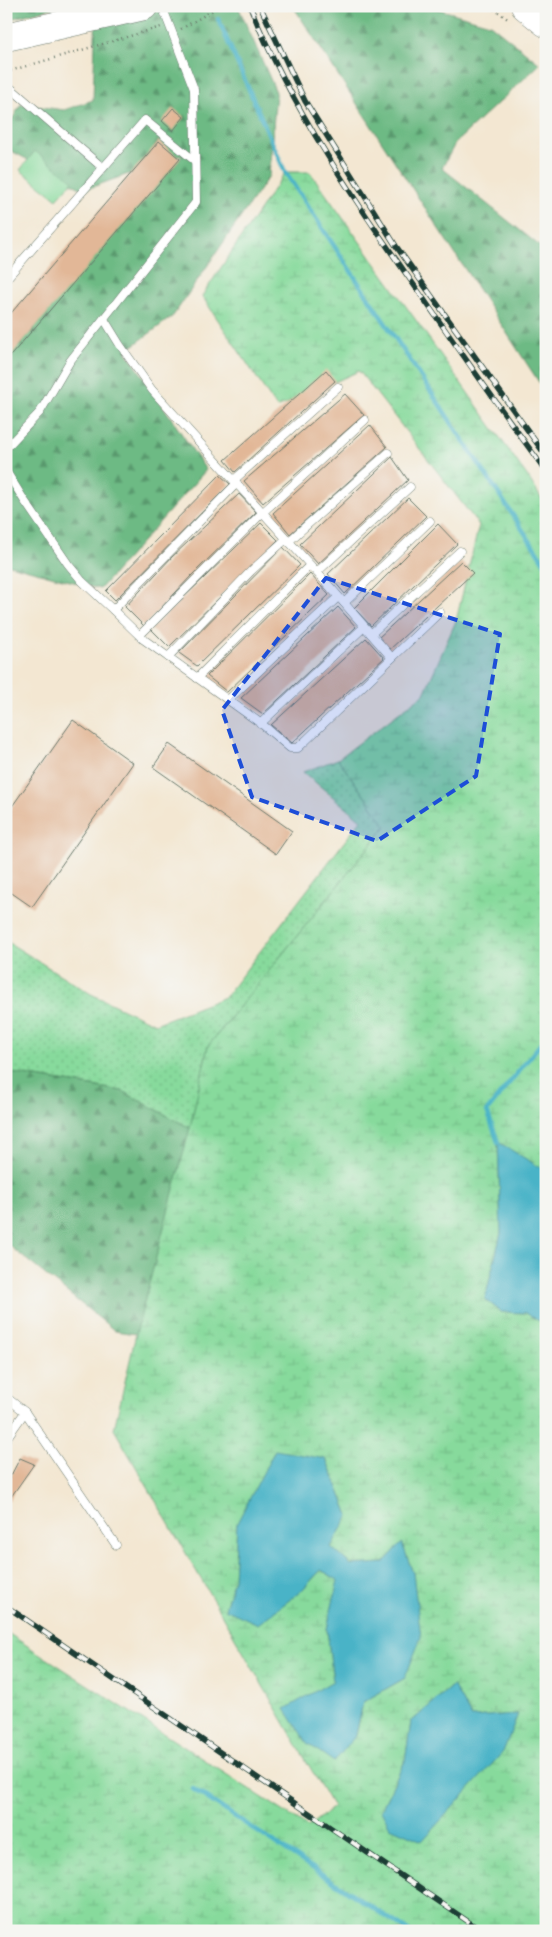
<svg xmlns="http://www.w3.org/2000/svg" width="552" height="1937" font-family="'Gentium Book Plus',serif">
<defs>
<pattern id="grass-dots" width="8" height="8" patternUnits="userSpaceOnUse" patternTransform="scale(1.25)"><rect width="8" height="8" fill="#87da9c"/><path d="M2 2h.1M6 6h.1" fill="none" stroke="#74bc87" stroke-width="1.8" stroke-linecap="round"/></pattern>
<pattern id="forest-firs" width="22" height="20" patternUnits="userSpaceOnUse" patternTransform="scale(1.25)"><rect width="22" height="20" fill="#6dba84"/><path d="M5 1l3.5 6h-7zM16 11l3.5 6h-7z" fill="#59986d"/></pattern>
<pattern id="wetland-marsh" width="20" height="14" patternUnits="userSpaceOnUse" patternTransform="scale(1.25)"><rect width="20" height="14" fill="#87da9c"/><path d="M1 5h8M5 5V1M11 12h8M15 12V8" fill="none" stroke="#74bc87"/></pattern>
</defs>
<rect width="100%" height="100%" fill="#f6f6f2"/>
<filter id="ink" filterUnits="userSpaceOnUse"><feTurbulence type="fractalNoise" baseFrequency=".02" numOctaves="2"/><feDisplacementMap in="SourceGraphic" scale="10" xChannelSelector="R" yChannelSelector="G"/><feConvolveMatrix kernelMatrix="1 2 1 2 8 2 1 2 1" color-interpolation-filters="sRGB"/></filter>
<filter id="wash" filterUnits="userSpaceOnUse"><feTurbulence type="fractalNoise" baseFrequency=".0096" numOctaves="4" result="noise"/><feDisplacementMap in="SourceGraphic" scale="20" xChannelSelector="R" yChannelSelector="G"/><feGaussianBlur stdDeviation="1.12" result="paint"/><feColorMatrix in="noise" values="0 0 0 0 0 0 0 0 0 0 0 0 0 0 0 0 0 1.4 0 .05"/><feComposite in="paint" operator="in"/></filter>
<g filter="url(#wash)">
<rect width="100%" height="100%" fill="#f3e7d2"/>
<path fill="url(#grass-dots)" stroke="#538c68" d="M338,759L386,826L208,1046L190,1128L122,1091L12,1073L6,1081V941L91,994L155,1024L225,997L361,820L303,772Z"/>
<g fill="url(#forest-firs)" stroke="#467c5c">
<path d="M6,6H60L6,20Z"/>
<path d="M140,6H238L276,92L269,176L173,316L126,351L206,470L100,589L6,564V357L184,154L84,190L6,148V130L21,104L64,110L93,100L96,10Z"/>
<path d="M293,6H428L490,24L540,64L456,142L442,168L546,251V393Z"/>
<path d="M12,1073L122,1091L190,1128L136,1334L115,1331L6,1243V1081Z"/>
</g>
<path fill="url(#wetland-marsh)" stroke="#538c68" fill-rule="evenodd" d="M285,172H310L528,477L546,506V1171L498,1143L501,1233L485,1299L501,1312L526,1313L546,1325V1931H6V1632L308,1827L333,1807L114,1429L136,1334L190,1128L208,1046L386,826L338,759L424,694L456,621L479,525L359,371L277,408L202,296ZM326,1459L349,1515L330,1547L351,1565L383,1563L402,1544L413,1573L405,1678L363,1702L356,1735L333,1681L327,1629L339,1580L321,1570L300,1592L225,1609L234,1579L237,1523ZM453,1685L471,1717L518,1714L381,1810L405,1761L411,1722Z"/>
<path fill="#87da9c" stroke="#538c68" d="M35,151L73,181L57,199L20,170Z"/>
<g fill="#49b3c7" stroke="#34787e">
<path d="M498,1142L546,1171V1325L526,1313L501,1312L485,1299L501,1233Z"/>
<path d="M275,1450L326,1459L349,1515L331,1547L351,1565L383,1563L402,1543L413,1573L421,1637L405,1678L363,1702L356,1735L334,1762L307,1743L285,1709L333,1681L327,1629L338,1580L321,1570L300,1592L258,1624L225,1609L234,1579L237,1523Z"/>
<path d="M453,1685L471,1717L518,1714L503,1752L422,1841L390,1827L381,1810L405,1761L411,1722Z"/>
</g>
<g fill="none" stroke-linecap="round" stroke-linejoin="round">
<g stroke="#49b3c7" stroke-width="4.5">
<path d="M218,19L285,172L546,565"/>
<path d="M498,1142L487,1111L546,1037"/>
<path d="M193,1789L408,1931"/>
</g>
</g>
<g id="blocks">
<g fill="#e2b797">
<path d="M173,108L184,117L173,131L162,121Z"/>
<path d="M159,141L180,159L6,361V319Z"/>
<path d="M326,370L335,381L235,472L225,460Z"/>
<path d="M345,394L364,415L263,503L244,481Z"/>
<path d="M370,425L387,447L290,534L273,513Z"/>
<path d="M392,457L408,480L318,564L300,544Z"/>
<path d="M220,475L230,484L115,600L106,591Z"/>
<path d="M239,494L256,512L192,575L144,626L125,607L172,557Z"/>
<path d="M408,498L426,516L345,594L328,574Z"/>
<path d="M261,523L278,540L169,647L151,629Z"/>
<path d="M438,524L457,544L371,626L354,608Z"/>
<path d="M283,547L300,565L197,666L179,653Z"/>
<path d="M461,561L473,573L389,650L378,638Z"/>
<path d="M310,574L329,595L227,692L207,676Z"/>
<path d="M338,607L356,627L263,714L241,698Z"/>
<path d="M366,638L384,658L292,743L271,725Z"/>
<path d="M73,720L133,763L32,907L6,889V815Z"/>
<path d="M169,744L292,831L276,854L153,767Z"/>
<path d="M20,1458L34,1464L6,1504V1485Z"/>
</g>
</g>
</g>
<g filter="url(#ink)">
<use href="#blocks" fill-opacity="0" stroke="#69786b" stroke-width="1"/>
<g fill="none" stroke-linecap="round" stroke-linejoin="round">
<g stroke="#69786b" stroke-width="9">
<g id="lane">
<path d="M6,84L103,168"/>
<path d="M6,279L145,120L195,161"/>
<path d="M104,319L120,345L152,390L331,588L392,658"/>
<path d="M6,448L40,412L70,361L196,202L194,89L162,6"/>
<path d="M6,471L24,500L68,564L82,581L113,610L143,639L263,725L290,748H298L440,612"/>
<path d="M234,480L338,387"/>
<path d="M288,542L388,453"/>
<path d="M317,572L410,487"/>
<path d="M344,603L430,521"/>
<path d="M113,610L237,483"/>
<path d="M371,634L460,551"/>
<path d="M140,635L262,513L365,420"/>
<path d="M168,657L251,571L286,539"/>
<path d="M197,678L310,565"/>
<path d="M228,700L338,597"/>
<path d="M260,724L364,627"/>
<path d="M6,1397L25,1412L6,1439"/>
<path d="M25,1412L116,1545"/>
</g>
</g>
<g stroke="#69786b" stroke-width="29">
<g id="highway">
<path d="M525,6L546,23"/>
<path d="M6,37L144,6"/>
</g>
</g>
<g stroke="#69786b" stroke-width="2.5" stroke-dasharray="1 4" stroke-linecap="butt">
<path d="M490,6L509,20"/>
<path d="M181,29L220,6"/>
<path d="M6,72L161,27"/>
</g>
<use href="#lane" stroke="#fff" stroke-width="8"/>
<use href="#highway" stroke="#fff" stroke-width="28"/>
<g stroke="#1f3d34" stroke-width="5.5">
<g id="rail">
<path d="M250,6C291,108 358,206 421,295C462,354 503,413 546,471"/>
<path d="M260,6L305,101L396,246L546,456"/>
<path d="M6,1606L482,1931"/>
</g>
</g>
<use href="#rail" stroke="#f6f6f2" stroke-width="4" stroke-dasharray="11" stroke-linecap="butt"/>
</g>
</g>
<path fill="#1d4ed8" fill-opacity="0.2" stroke="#1d4ed8" stroke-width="4" stroke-dasharray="10 6" stroke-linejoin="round" d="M326,578L500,634L476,776L377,841L252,797L222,710Z"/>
<rect width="552" height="1937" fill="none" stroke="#f6f6f2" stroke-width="25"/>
</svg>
